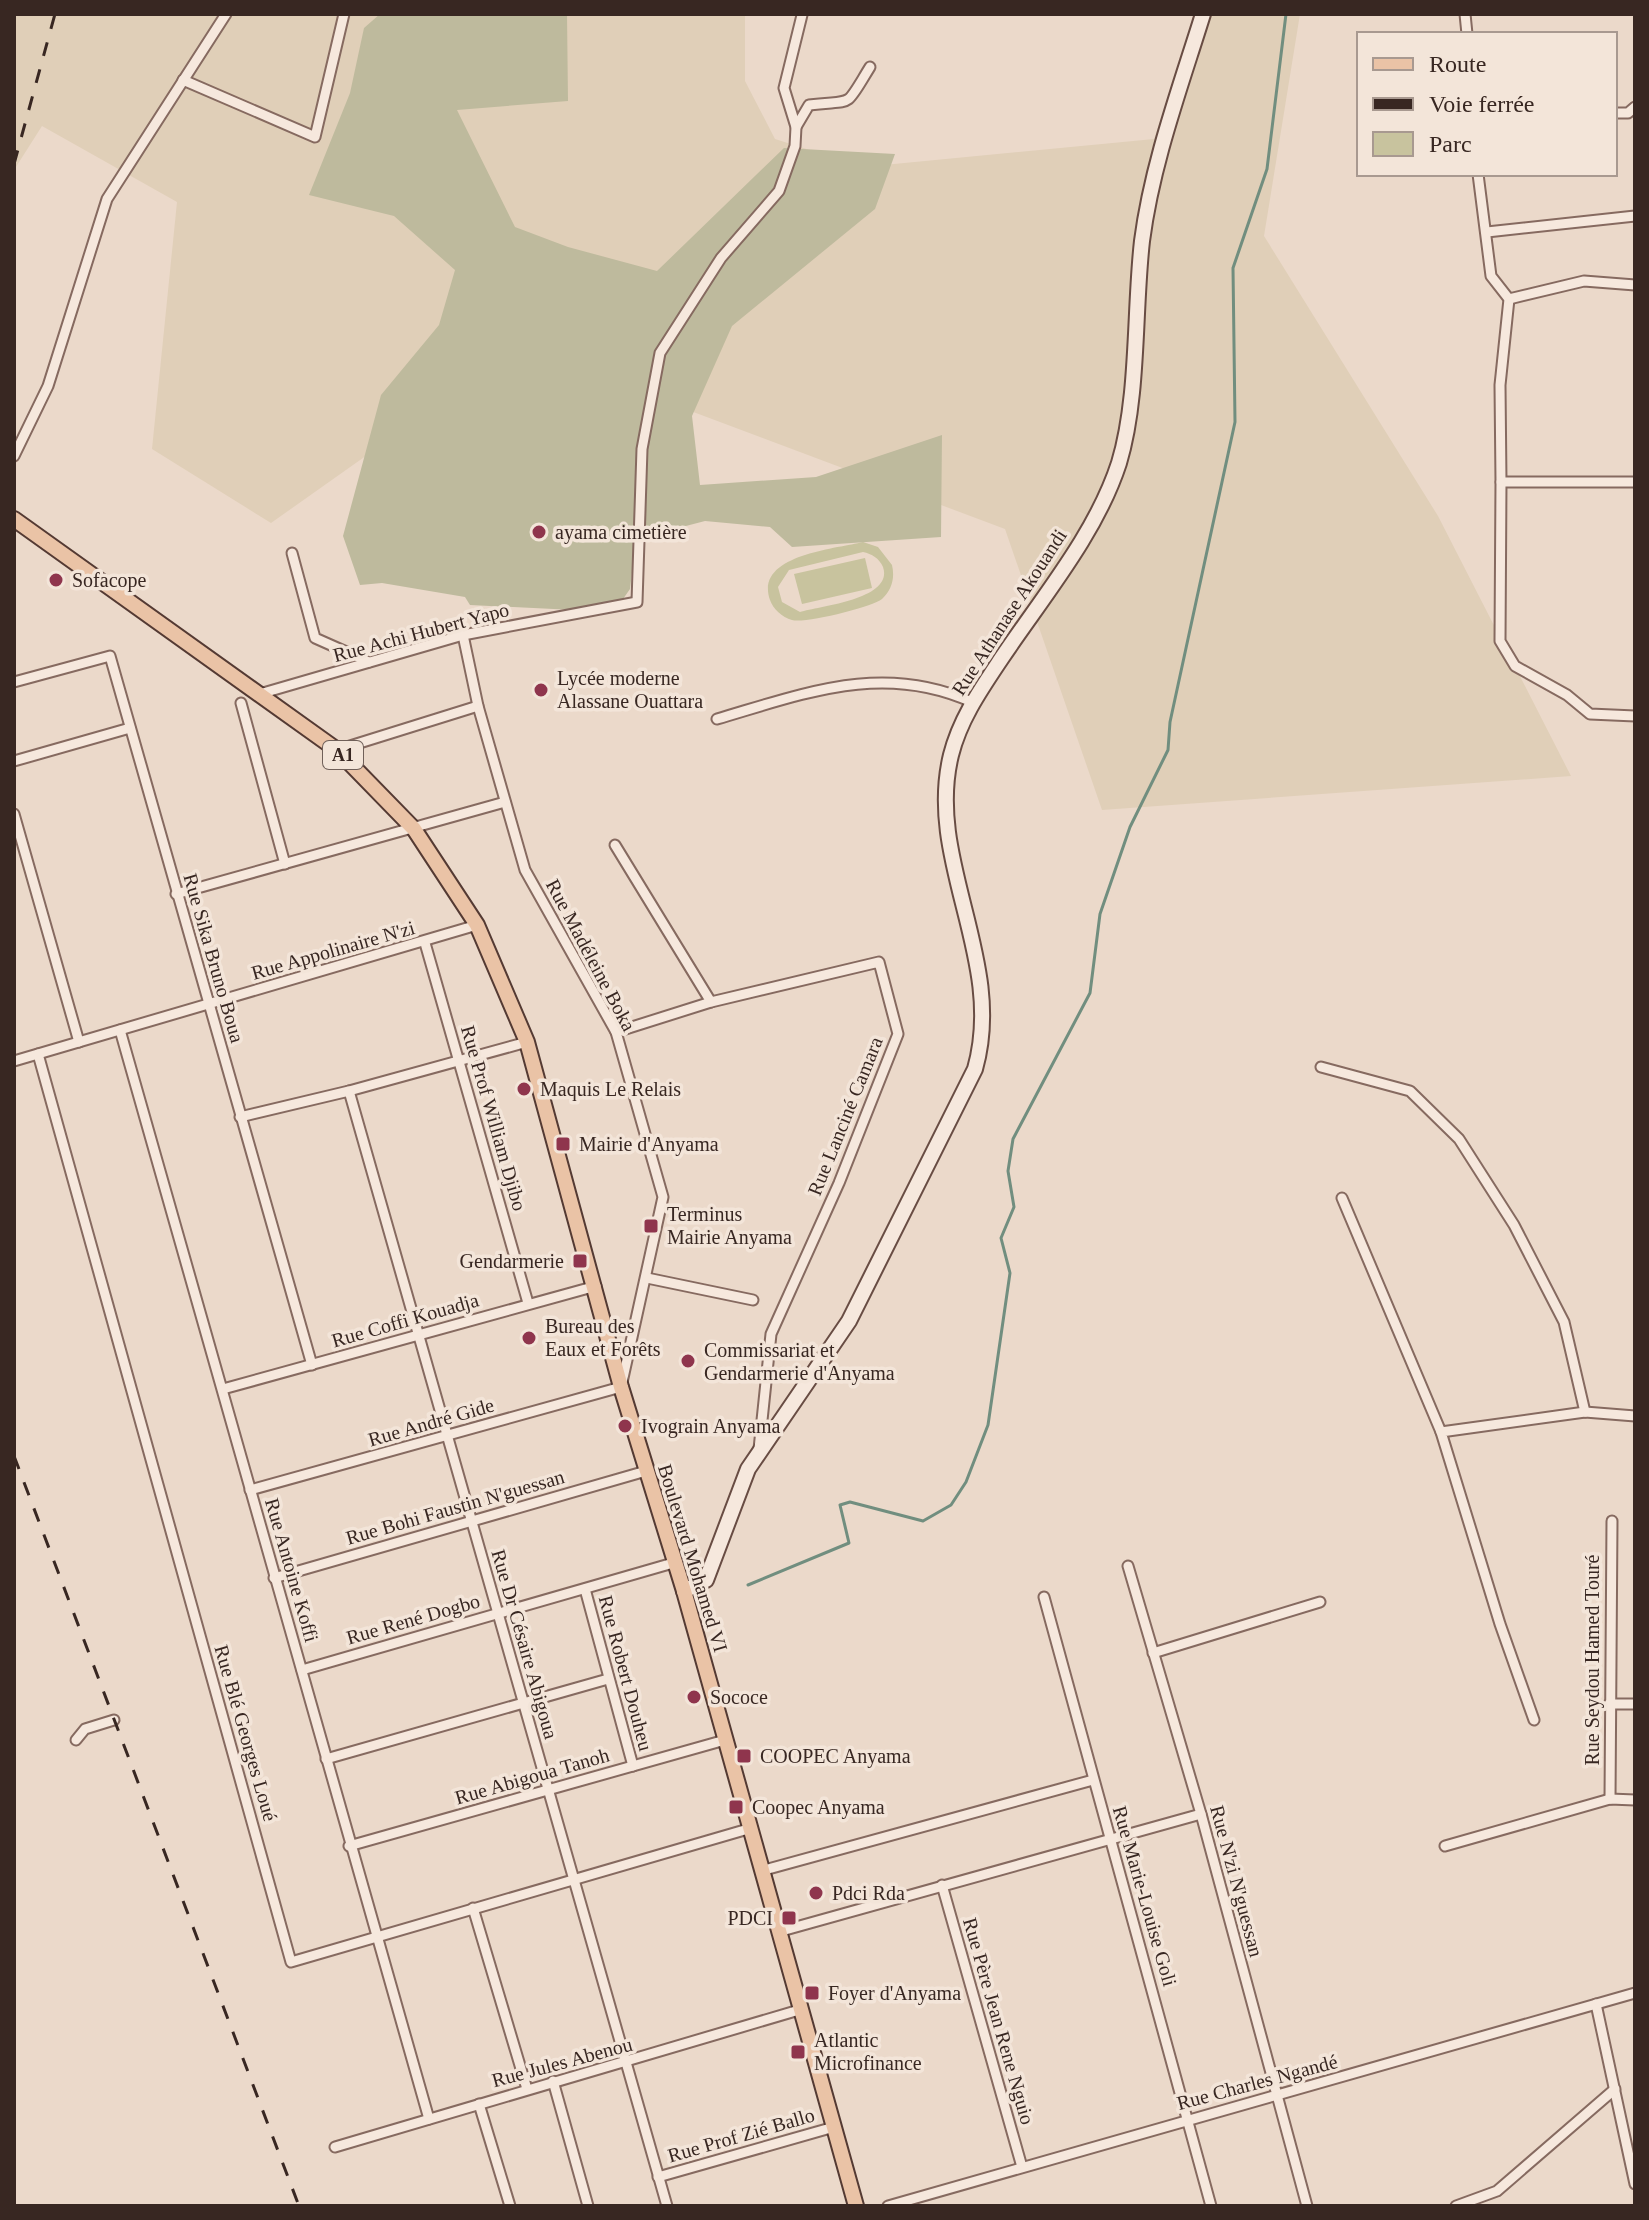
<svg xmlns="http://www.w3.org/2000/svg" width="1649" height="2220" font-family="'Times New Roman',serif">
<rect width="100%" height="100%" fill="#ebd9ca"/>
<path fill="#e0cfb8" d="M14,14H745V81L775,139L863,167L1154,139L1196,14H1300L1264,236L1438,516L1571,776L1102,810L1005,529L520,347L271,523L152,449L177,202L42,126L14,170Z"/>
<g fill="#c8c39e" fill-rule="evenodd">
<path d="M863,542L878,547L892,565C895,578 892,590 882,599C872,607 804,624 792,620C782,617 773,609 770,600C754,555 835,549 863,542ZM863,552C872,554 879,558 883,567C894,599 821,606 800,612L782,602L778,587L789,570Z"/>
<path d="M865,558L872,588L802,604L794,574Z"/>
</g>
<path fill="#beba9d" d="M380,14H567L568,101L457,110L515,227L568,247L657,271L784,148L895,154L875,209L732,326L692,416L700,485L816,477L942,435L941,537L792,547L770,527L705,521L636,539L630,589L623,599L574,610L470,605L465,597L382,583L360,585L343,536L381,395L439,325L455,270L394,216L309,195L350,93L364,28Z"/>
<g fill="none" stroke-linecap="round" stroke-linejoin="round">
<path stroke="#718e7f" stroke-width="3" d="M748,1585L849,1543L840,1505L850,1502L923,1521L951,1505L966,1482L988,1425L1010,1273L1001,1238L1014,1207L1008,1171L1013,1139L1090,993L1100,914L1130,827L1168,750L1170,722L1235,422L1233,268L1267,169L1286,14"/>
<g stroke="#866a60" stroke-width="13">
<g id="street">
<path d="M1465,14L1467,34"/>
<path d="M183,80L315,137L344,14"/>
<path d="M1615,113H1628L1635,107"/>
<path d="M796,127L809,105C855,99 843,111 870,67"/>
<path d="M1478,174L1491,276L1509,299L1500,385L1501,482H1635"/>
<path d="M1487,232L1635,216"/>
<path d="M1509,299L1584,281L1635,285"/>
<path d="M14,456L48,386L107,199L226,14"/>
<path d="M1501,482L1500,641L1515,666L1567,695L1590,714L1635,716"/>
<path d="M292,553L315,638L369,662"/>
<path d="M14,682L110,656L312,1365"/>
<path d="M263,693L463,635L637,602L642,449L660,353L721,258L779,191L795,146L796,127L784,88L802,15"/>
<path d="M241,703L285,864"/>
<path d="M717,719C806,693 883,662 972,702"/>
<path d="M337,750L478,706"/>
<path d="M14,761L130,728"/>
<path d="M14,814L79,1042"/>
<path d="M615,845L711,1002"/>
<path d="M176,894L505,802"/>
<path d="M425,943L528,1303"/>
<path d="M120,1030L429,2119"/>
<path d="M616,1032L711,1002L879,962L898,1034L839,1183L771,1334L759,1449"/>
<path d="M38,1054L291,1962L748,1829"/>
<path d="M14,1061L477,925"/>
<path d="M1321,1067L1410,1091L1459,1139L1514,1225L1564,1322L1585,1412"/>
<path d="M349,1091L667,2206"/>
<path d="M240,1117L349,1091L527,1042"/>
<path d="M1342,1198L1441,1432"/>
<path d="M647,1278L753,1300"/>
<path d="M223,1389L596,1286"/>
<path d="M250,1490L621,1387L663,1197L616,1032L525,870L478,706L463,635"/>
<path d="M1128,1566L1201,1814L1307,2206"/>
<path d="M274,1578L646,1471"/>
<path d="M585,1589L633,1766"/>
<path d="M1044,1597L1211,2206"/>
<path d="M1153,1653L1320,1602"/>
<path d="M302,1670L673,1563"/>
<path d="M1609,1704H1635"/>
<path d="M1534,1720L1500,1624L1441,1432L1585,1412L1635,1416"/>
<path d="M76,1740L85,1729L114,1720"/>
<path d="M326,1759L608,1679"/>
<path d="M1610,1799L1612,1521"/>
<path d="M349,1846L725,1740"/>
<path d="M1445,1846L1610,1799L1635,1800"/>
<path d="M761,1871L1093,1780"/>
<path d="M942,1885L1022,2167"/>
<path d="M473,1908L527,2089"/>
<path d="M778,1932L1201,1814"/>
<path d="M1596,2004L1635,2184"/>
<path d="M553,2081L588,2206"/>
<path d="M479,2104L510,2206"/>
<path d="M335,2147L799,2010"/>
<path d="M658,2177L834,2127"/>
<path d="M888,2206L1635,1993"/>
<path d="M1456,2206L1497,2191L1615,2089"/>
</g>
</g>
<g stroke="#684c43" stroke-width="18">
<path id="secondary" d="M684,1591L706,1580L748,1469L849,1321L975,1069C1006,960 925,861 951,755C960,719 981,689 1001,659C1042,598 1096,534 1119,463C1139,397 1134,311 1142,241C1152,164 1180,88 1203,14"/>
</g>
<g stroke="#543a33" stroke-width="18">
<path id="primary" d="M14,519L337,750L414,829L477,925L527,1042L621,1387L684,1591L856,2206"/>
</g>
<use href="#street" stroke="#f6e8dd" stroke-width="9"/>
<use href="#secondary" stroke="#f6e8dd" stroke-width="14"/>
<use href="#primary" stroke="#eac3a6" stroke-width="14"/>
<g stroke="#382722" stroke-width="3" stroke-dasharray="14 14" stroke-linecap="butt">
<path d="M14,164L55,14"/>
<path d="M14,1456L299,2206"/>
</g>
</g>
<g fill="#8f354d" stroke="#f3e5d9" stroke-width="3">
<circle cx="539" cy="532" r="8"/>
<circle cx="56" cy="580" r="8"/>
<circle cx="541" cy="690" r="8"/>
<circle cx="524" cy="1089" r="8"/>
<rect x="555" y="1136" width="16" height="16" rx="4"/>
<rect x="643" y="1218" width="16" height="16" rx="4"/>
<rect x="572" y="1253" width="16" height="16" rx="4"/>
<circle cx="529" cy="1338" r="8"/>
<circle cx="688" cy="1361" r="8"/>
<circle cx="625" cy="1426" r="8"/>
<circle cx="694" cy="1697" r="8"/>
<rect x="736" y="1748" width="16" height="16" rx="4"/>
<rect x="728" y="1799" width="16" height="16" rx="4"/>
<circle cx="816" cy="1893" r="8"/>
<rect x="781" y="1910" width="16" height="16" rx="4"/>
<rect x="804" y="1985" width="16" height="16" rx="4"/>
<rect x="790" y="2044" width="16" height="16" rx="4"/>
</g>
<g text-anchor="middle" stroke-width="7" stroke-linejoin="round" paint-order="stroke">
<rect fill="#f3e5d9" stroke="#706059" stroke-width="2" x="323" y="741" width="40" height="28" rx="6"/>
<g font-size="18" font-weight="bold" fill="#382722">
<text x="343" y="761">A1</text>
</g>
<g font-size="20" fill="#382722" stroke="#f3e5d9" text-anchor="start">
<text x="555" y="539">ayama cimetière</text>
<text x="72" y="587">Sofacope</text>
<text x="557" y="685">Lycée moderne<tspan x="557" dy="23">Alassane Ouattara</tspan></text>
<text x="540" y="1096">Maquis Le Relais</text>
<text x="579" y="1151">Mairie d'Anyama</text>
<text x="667" y="1221">Terminus<tspan x="667" dy="23">Mairie Anyama</tspan></text>
<text x="564" y="1268" text-anchor="end">Gendarmerie</text>
<text x="545" y="1333">Bureau des<tspan x="545" dy="23">Eaux et Forêts</tspan></text>
<text x="704" y="1357">Commissariat et<tspan x="704" dy="23">Gendarmerie d'Anyama</tspan></text>
<text x="641" y="1433">Ivograin Anyama</text>
<text x="710" y="1704">Sococe</text>
<text x="760" y="1763">COOPEC Anyama</text>
<text x="752" y="1814">Coopec Anyama</text>
<text x="832" y="1900">Pdci Rda</text>
<text x="773" y="1925" text-anchor="end">PDCI</text>
<text x="828" y="2000">Foyer d'Anyama</text>
<text x="814" y="2047">Atlantic<tspan x="814" dy="23">Microfinance</tspan></text>
</g>
<g font-size="20" fill="#382722" stroke="#f3e5d9">
<text transform="translate(1009 612) rotate(-57)" y="7">Rue Athanase Akouandi</text>
<text transform="translate(421 632) rotate(-15)" y="7">Rue Achi Hubert Yapo</text>
<text transform="translate(333 950) rotate(-16)" y="7">Rue Appolinaire N'zi</text>
<text transform="translate(591 955) rotate(62)" y="7">Rue Madéleine Boka</text>
<text transform="translate(214 958) rotate(74)" y="7">Rue Sika Bruno Boua</text>
<text transform="translate(845 1116) rotate(-68)" y="7">Rue Lanciné Camara</text>
<text transform="translate(494 1118) rotate(74)" y="7">Rue Prof William Djibo</text>
<text transform="translate(405 1320) rotate(-16)" y="7">Rue Coffi Kouadja</text>
<text transform="translate(431 1422) rotate(-16)" y="7">Rue André Gide</text>
<text transform="translate(455 1507) rotate(-16)" y="7">Rue Bohi Faustin N'guessan</text>
<text transform="translate(693 1558) rotate(73)" y="7">Boulevard Mohamed VI</text>
<text transform="translate(292 1570) rotate(74)" y="7">Rue Antoine Koffi</text>
<text transform="translate(413 1619) rotate(-16)" y="7">Rue René Dogbo</text>
<text transform="translate(525 1644) rotate(74)" y="7">Rue Dr Césaire Abigoua</text>
<text transform="translate(1592 1660) rotate(-90)" y="7">Rue Seydou Hamed Touré</text>
<text transform="translate(626 1673) rotate(75)" y="7">Rue Robert Douheu</text>
<text transform="translate(246 1733) rotate(74)" y="7">Rue Blé Georges Loué</text>
<text transform="translate(532 1776) rotate(-16)" y="7">Rue Abigoua Tanoh</text>
<text transform="translate(1237 1881) rotate(75)" y="7">Rue N'zi N'guessan</text>
<text transform="translate(1145 1896) rotate(74)" y="7">Rue Marie-Louise Goli</text>
<text transform="translate(999 2021) rotate(74)" y="7">Rue Père Jean Rene Nguio</text>
<text transform="translate(562 2062) rotate(-15)" y="7">Rue Jules Abenou</text>
<text transform="translate(1257 2082) rotate(-15)" y="7">Rue Charles Ngandé</text>
<text transform="translate(741 2135) rotate(-16)" y="7">Rue Prof Zié Ballo</text>
</g>
</g>
<rect width="1649" height="2220" fill="none" stroke="#382722" stroke-width="32"/>
<rect x="1357" y="32" width="260" height="144" fill="#f3e5d9" stroke="#a89990" stroke-width="2"/>
<rect x="1373" y="58" width="40" height="12" fill="#eac3a6" stroke="#a89990" stroke-width="2"/>
<text x="1429" y="72" font-size="24" fill="#382722">Route</text>
<rect x="1373" y="98" width="40" height="12" fill="#382722" stroke="#a89990" stroke-width="2"/>
<text x="1429" y="112" font-size="24" fill="#382722">Voie ferrée</text>
<rect x="1373" y="132" width="40" height="24" fill="#c8c39e" stroke="#a89990" stroke-width="2"/>
<text x="1429" y="152" font-size="24" fill="#382722">Parc</text>
</svg>
